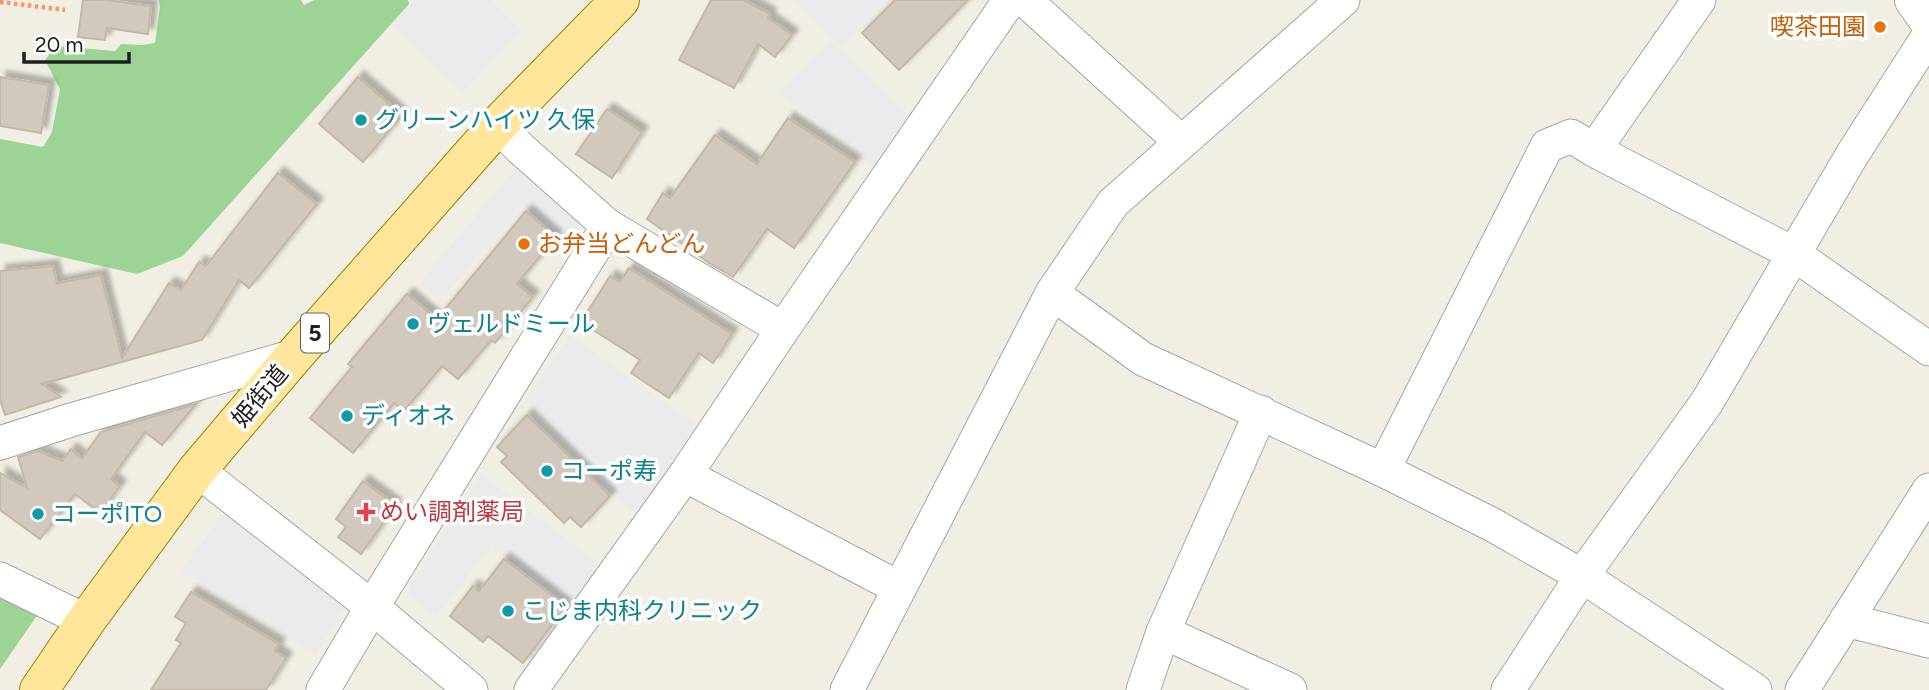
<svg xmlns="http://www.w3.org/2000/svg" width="1929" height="690" font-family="Figtree,'Noto Sans JP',sans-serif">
<defs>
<filter id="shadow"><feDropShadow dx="6" dy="-6" stdDeviation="2" flood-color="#0004"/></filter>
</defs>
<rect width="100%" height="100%" fill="#f1efe4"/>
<g fill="#9cd495">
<path d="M159,0H301L304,5L314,0H408L409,4L183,256L137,274L0,243V139L43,147L52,132L60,89L45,60L56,46L115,51L121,44L142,45L155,43L160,7Z"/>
<path d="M0,584L45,604L0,669Z"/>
</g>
<g fill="#ebebeb">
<path d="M414,0H490L521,30L463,92L392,24Z"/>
<path d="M795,0H887L841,46Z"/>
<path d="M832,42L915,122L879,170L779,92Z"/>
<path d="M519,165L584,220L565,242L523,206L441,301L419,283Z"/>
<path d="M570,336L699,427L637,516L525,399Z"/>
<path d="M481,474L600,566L570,607L491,546L436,617L410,596V584Z"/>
<path d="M224,513L346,605L316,654L180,572Z"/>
</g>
<g fill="#d1c9bd" stroke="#c4b8a5" stroke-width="2" filter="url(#shadow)">
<path d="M83,0H106L151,6L148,34L107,28L105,40L78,37Z"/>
<path d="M711,0H744L770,14L768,18L792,35L775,57L758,44L734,88L679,60Z"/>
<path d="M895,0H968L899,70L862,33Z"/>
<path d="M0,77L49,85L41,133L0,126Z"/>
<path d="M358,77L402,115L363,162L319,124Z"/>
<path d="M607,109L642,132L612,178L576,154Z"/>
<path d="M788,118L855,162L794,248L767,229L733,277L709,263L647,219L663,193L670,198L715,135L757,164Z"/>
<path d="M278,173L317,204L249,288L239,280L202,340L42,384L61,397L5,415L0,399V271L53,266L57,283L101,275L122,358L169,283L181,290L199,262L206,266Z"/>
<path d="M526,211L556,237L517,284L533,297L495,343L491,340L458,379L442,366L404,411L394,403L353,453L310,418L352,367L348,364L407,294L437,319Z"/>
<path d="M629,268L732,334L713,363L699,353L669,398L631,373L640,360L581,322L610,276L620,282Z"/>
<path d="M196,404L162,445L145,432L111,479L120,486L100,513L75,494L40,539L0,510V473L27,488L18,457L39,451L62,461L71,449L82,458L101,432Z"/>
<path d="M527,415L610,496L581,527L570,517L564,523L501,462L507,456L497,447Z"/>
<path d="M363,481L396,505L361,554L338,537L346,527L336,519Z"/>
<path d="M504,559L566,606L523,663L488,636L483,642L450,616L473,586L479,591Z"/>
<path d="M191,592L279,644L275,651L286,658L266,690H151L181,643L176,640L186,623L175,617Z"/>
</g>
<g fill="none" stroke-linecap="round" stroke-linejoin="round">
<g stroke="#a6a6a6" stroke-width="35">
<g id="minor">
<path d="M1025,0L1181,142"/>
<path d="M498,125L520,148L608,226L783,329"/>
<path d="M1594,150L1699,0"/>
<path d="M1052,293L1143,359L1383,470L1493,525L1582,576L1755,690"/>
<path d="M0,443L71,420L294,356"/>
<path d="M197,470L372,607L471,690"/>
<path d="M1383,470L1547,146L1571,136L1594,150L1794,254L1929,349"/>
<path d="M685,475L899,588"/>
<path d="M0,579L86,621"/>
<path d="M1846,620L1929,641"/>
<path d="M1163,632L1290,690"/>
<path d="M323,690L372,607L608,226"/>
<path d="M531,690L685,475L783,329L1005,7L1012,0"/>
<path d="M847,690L1052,293L1113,203L1343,0"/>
<path d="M1143,690L1163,632L1261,412"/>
<path d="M1508,690L1582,576L1707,402L1852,155L1929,35"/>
<path d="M1802,690L1929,490"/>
</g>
</g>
<g stroke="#a6a6a6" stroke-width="40">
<path id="tertiary" d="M1914,0L1929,21"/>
</g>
<g stroke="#9a8300" stroke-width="40">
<path id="primary" d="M39,690L86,621L197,470L294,356L498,125L620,0"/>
</g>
<path stroke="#ff9267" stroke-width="4.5" stroke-dasharray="3.5 3.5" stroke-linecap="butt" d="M0,2L65,10"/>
<use href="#minor" stroke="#fff" stroke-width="33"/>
<use href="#tertiary" stroke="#fff" stroke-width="38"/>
<use href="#primary" stroke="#ffe69b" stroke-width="38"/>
</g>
<g fill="#e8710a" stroke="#fff" stroke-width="2.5">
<circle cx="1880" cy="27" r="7"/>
<circle cx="524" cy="244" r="7"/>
</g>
<g fill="#0f9aa8" stroke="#fff" stroke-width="2.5">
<circle cx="361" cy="120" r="7"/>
<circle cx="413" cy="324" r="7"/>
<circle cx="347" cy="416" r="7"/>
<circle cx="547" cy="471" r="7"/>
<circle cx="38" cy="514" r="7"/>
<circle cx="508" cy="611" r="7"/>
</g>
<path fill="#e0444e" stroke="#fff" stroke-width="2.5" d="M362.5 501.5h7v7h7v7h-7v7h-7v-7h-7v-7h7z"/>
<g text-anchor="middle" stroke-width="7" stroke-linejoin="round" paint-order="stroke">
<rect fill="#fff" stroke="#626262" stroke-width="2" x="301" y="313.5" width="28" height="39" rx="5"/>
<g font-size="23" font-weight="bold" fill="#1f1f1f">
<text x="315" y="341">5</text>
</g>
<g font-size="24" fill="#c56008" stroke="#fff" text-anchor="end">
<text x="1866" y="35">喫茶田園</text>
<text x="538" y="252" text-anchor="start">お弁当どんどん</text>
</g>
<g font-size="24" fill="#0d838f" stroke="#fff" text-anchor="start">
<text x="375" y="128">グリーンハイツ 久保</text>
<text x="427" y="332">ヴェルドミール</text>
<text x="361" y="424">ディオネ</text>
<text x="561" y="479">コーポ寿</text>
<text x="52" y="522">コーポITO</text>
<text x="522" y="619">こじま内科クリニック</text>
</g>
<g font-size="24" fill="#1f1f1f" stroke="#fff">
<text transform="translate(260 396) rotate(-50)" y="8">姫街道</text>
</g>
<g font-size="24" fill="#be3a42" stroke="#fff" text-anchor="start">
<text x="380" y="520">めい調剤薬局</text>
</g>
</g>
<path d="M24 52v10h105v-10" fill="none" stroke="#1f1f1f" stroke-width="3.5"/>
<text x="35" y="52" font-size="21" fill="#1f1f1f" stroke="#ffffff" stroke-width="5" paint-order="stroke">20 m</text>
</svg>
